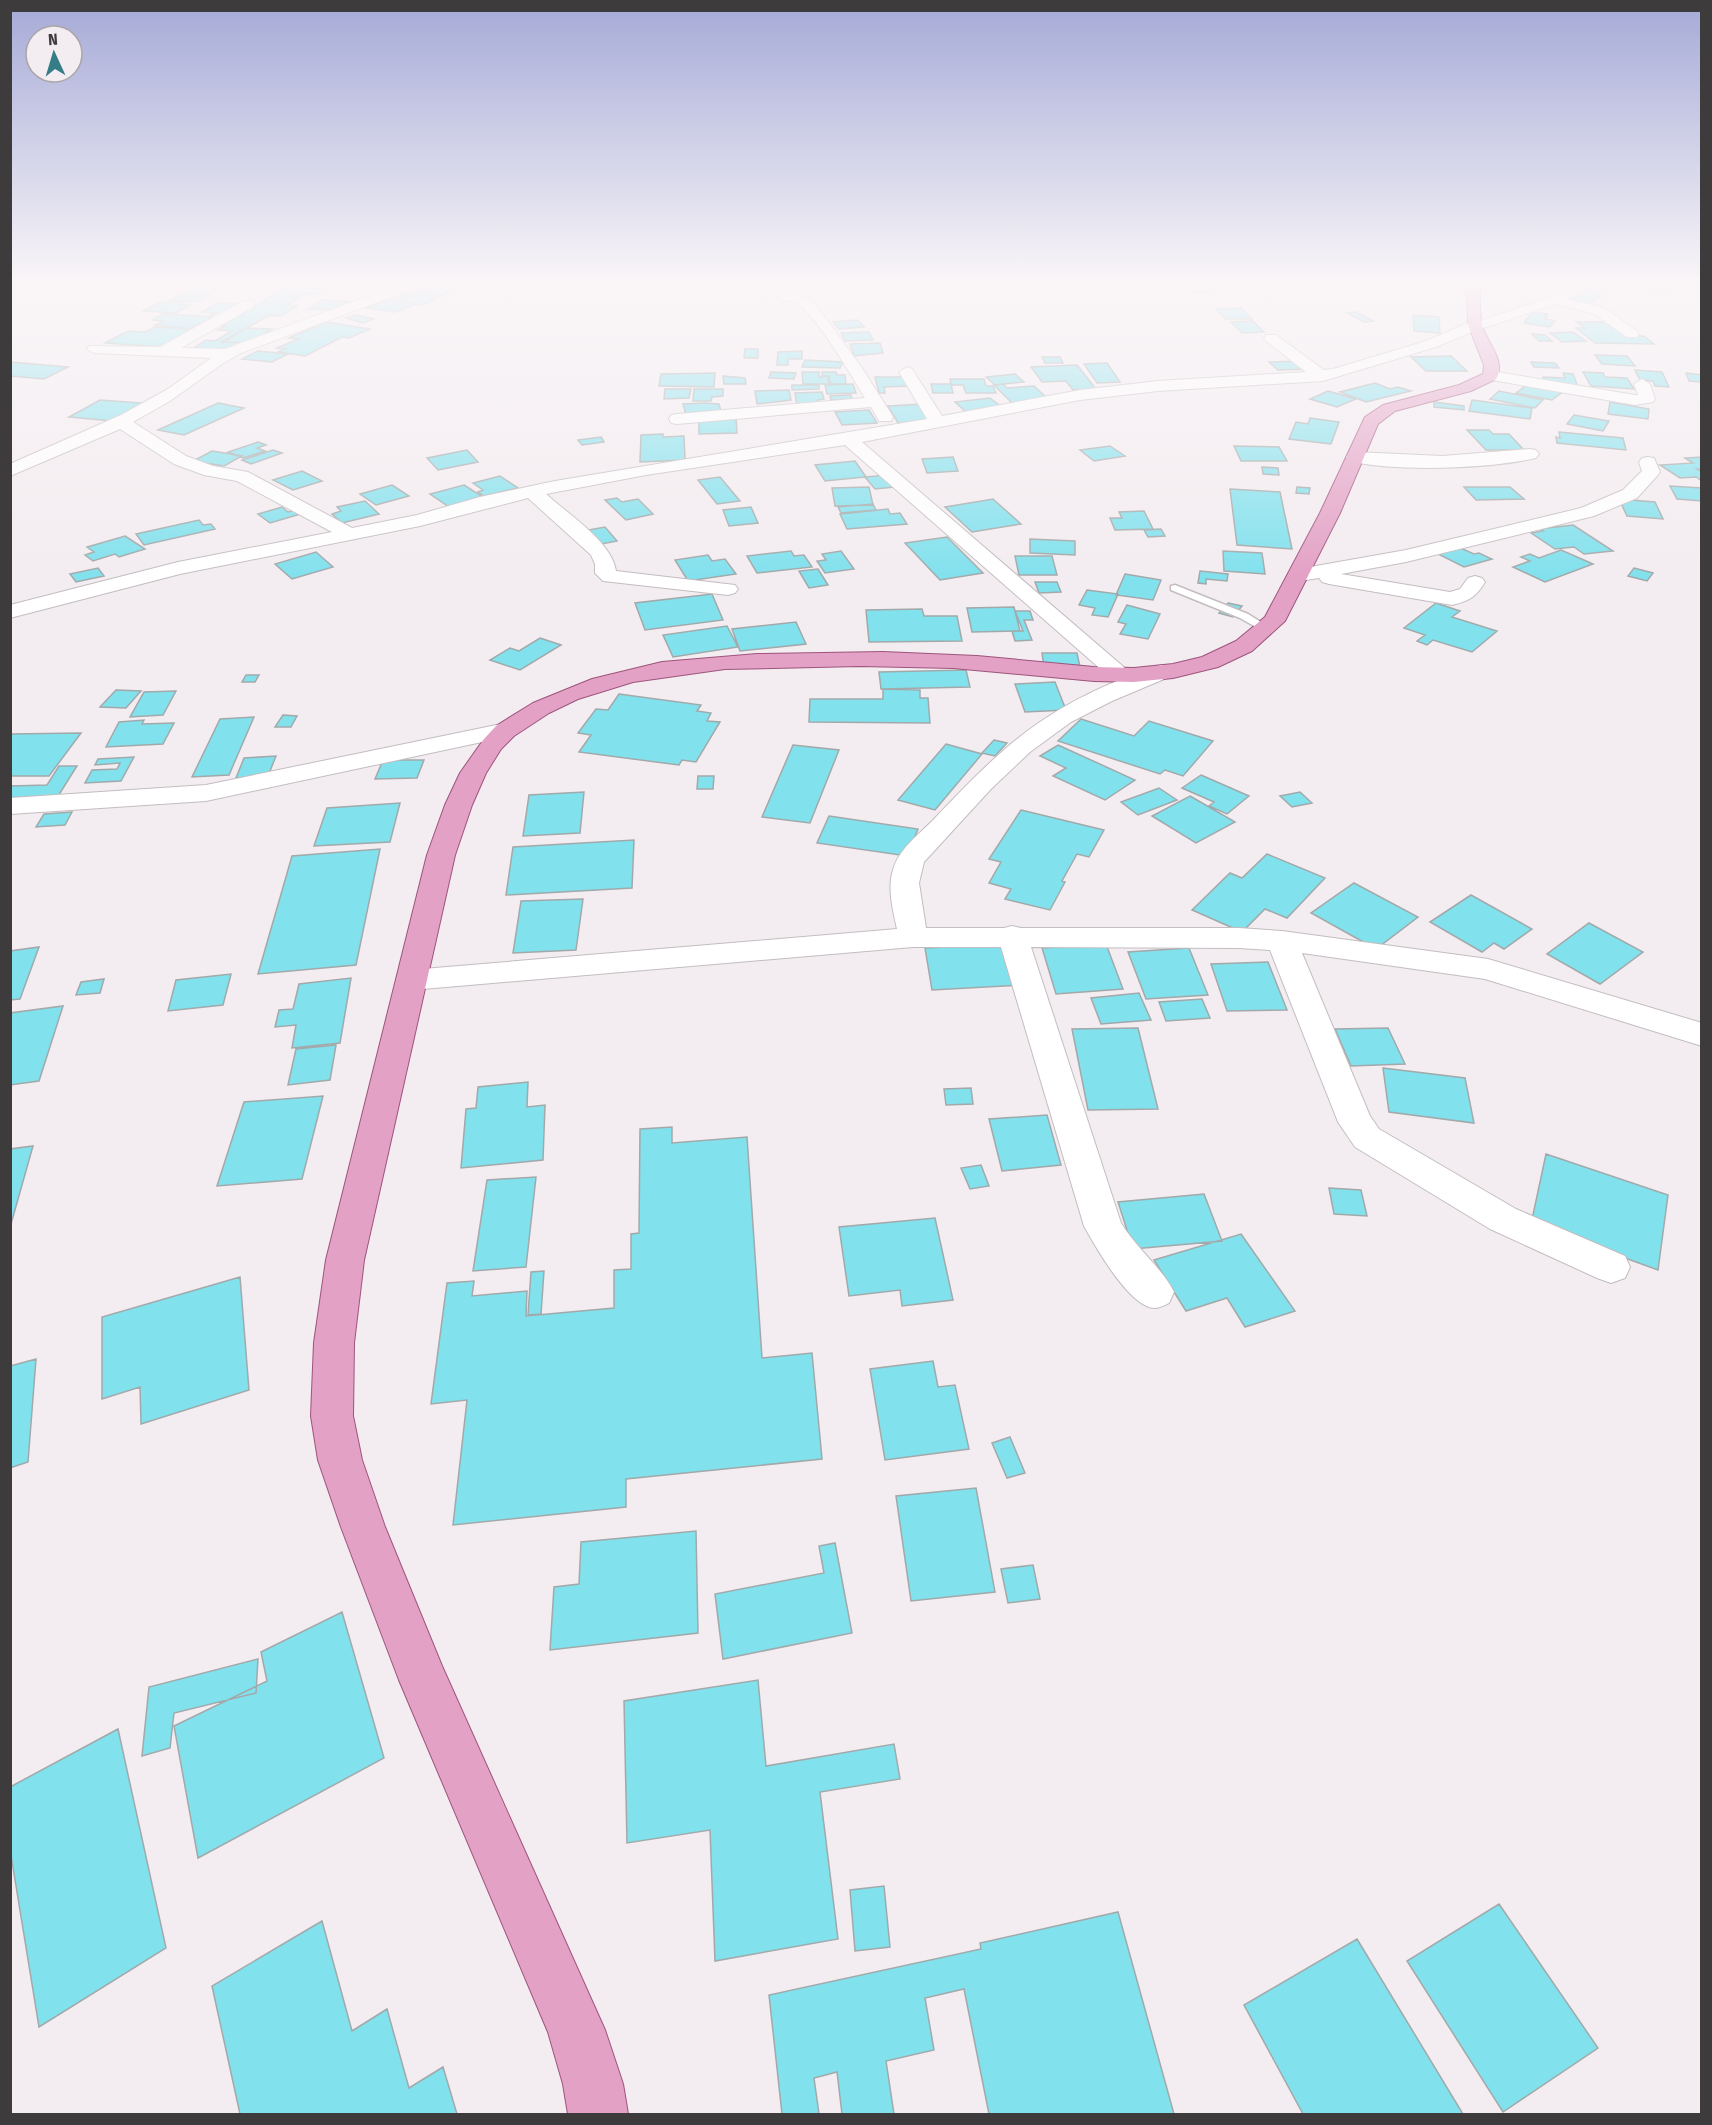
<svg xmlns="http://www.w3.org/2000/svg" width="1712" height="2125" font-family="'Fira Sans Condensed',sans-serif">
  <rect width="100%" height="100%" fill="#f3ecf0"/>
  <!-- building -->
  <path fill="#81e1ed" stroke="#a2a9aa" stroke-width="1.5" d="M1601,281H1628L1608,290L1588,286Z
    M1637,281H1659L1673,289H1650Z
    M440,282L463,285L442,295L418,291Z
    M1194,282H1206L1213,291L1195,293L1188,284H1196Z
    M196,286L222,287L198,301L170,300Z
    M295,286L328,287L317,294L307,293L287,305L297,306L281,316L270,315L221,342L241,343L227,352L191,350L206,340L215,341L232,331L218,330L225,326H221L281,291Z
    M1584,289L1606,293L1587,305L1565,301Z
    M412,291L443,295L423,305L400,301L406,299L397,298Z
    M389,299L416,304L395,312L367,308Z
    M322,300L351,302L339,310L309,309Z
    M174,301L184,302L179,304L190,305L176,313L143,311L158,303Z
    M218,303L242,304L220,317H208L215,313L202,312Z
    M1241,308L1252,319H1226L1216,309Z
    M1356,312L1373,321L1364,322L1347,313Z
    M1532,312L1548,314L1545,319L1555,321L1550,327L1524,323Z
    M163,314L215,317L189,329L155,325L164,321L152,320Z
    M355,315L374,319L363,323L346,318Z
    M1413,315L1439,317L1440,333L1414,331Z
    M858,320L864,327L839,329L833,322Z
    M1253,321L1264,332L1242,333L1231,322Z
    M326,322L370,329L349,338L342,337L305,356L278,352L285,349L277,348L298,339L289,338Z
    M1577,322H1605L1614,329H1622L1631,336H1644L1654,344L1595,343L1576,328H1585Z
    M155,327L193,329L161,347L105,343L128,331L145,332Z
    M246,328L272,329L250,343L224,342Z
    M869,332L873,340L845,341L841,333Z
    M1573,332L1586,341L1562,342L1550,333Z
    M1532,334L1545,335L1552,341H1539Z
    M880,343L883,353L854,356L850,344Z
    M745,349H758V358H744Z
    M258,351L288,354L272,362L242,359Z
    M802,351V359H788V365H777L778,352Z
    M1595,355L1627,356L1635,366L1602,364Z
    M1451,356L1467,371H1426L1411,357Z
    M1042,357H1060L1063,363H1045Z
    M805,360L843,362L840,368L802,367Z
    M1301,361L1310,369L1278,370L1269,362Z
    M10,362L68,367L44,379L10,376Z
    M1531,362L1555,363L1559,368L1534,367Z
    M1107,363L1120,382L1097,383L1084,364Z
    M1077,365L1096,389L1073,390L1066,381L1042,382L1031,367Z
    M1635,370L1662,372L1669,387L1655,386L1653,381L1640,380Z
    M771,372L796,373L794,379L769,378Z
    M802,372H819V377L828,376L829,384H803Z
    M822,372H836L837,375H845L846,384H830L829,376H822Z
    M1583,372L1603,373L1605,377L1627,378L1634,389L1591,386Z
    M715,373L714,387L659,386L661,374Z
    M1563,373L1573,374L1578,387L1546,384L1543,377L1565,378Z
    M1686,373L1702,375V382L1689,381Z
    M1015,374L1024,382L995,385L986,377Z
    M723,376L745,378L746,384H724Z
    M875,377H906L909,386L884,387L885,393H879Z
    M950,379H984L986,386H993L996,393H966L963,385H951Z
    M1375,383L1390,389L1398,387L1411,391L1366,402L1340,392Z
    M853,384L856,393L827,394L825,385Z
    M931,384H951L953,393H933Z
    M1003,384L1007,388L1034,386L1049,400L1012,403L994,385Z
    M1528,384L1564,391L1552,400L1516,393Z
    M792,385H819V389L792,390Z
    M665,389H691L689,398L664,399Z
    M694,389H723V396L712,397L711,401H693Z
    M789,390L791,400L757,404L755,391Z
    M1328,391L1356,399L1337,407L1310,399Z
    M1499,391L1543,400L1535,408L1490,399Z
    M822,392L824,399L818,400L819,404L797,405L795,393Z
    M851,395L852,399L831,400L830,396Z
    M990,398L1003,408L966,412L955,402Z
    M100,400L142,403L112,421L69,417Z
    M1472,400L1532,408L1530,419L1469,411Z
    M1434,402L1464,406V410L1434,407Z
    M1610,402L1649,409L1648,419L1608,414Z
    M218,403L244,408L184,435L158,430Z
    M705,403L719,404L721,412L686,415L683,404Z
    M924,404L936,420L898,423L888,406Z
    M869,410L877,423L842,425L835,412Z
    M1574,415L1609,421L1603,431L1567,424Z
    M736,418L737,433L699,434V419Z
    M1310,418L1339,422L1331,444L1289,439L1296,422L1308,424Z
    M1467,430H1489L1493,434H1509L1524,450H1486Z
    M1559,432L1623,438L1626,450L1557,443L1556,437L1560,438Z
    M663,434V437L684,436L685,460L640,462L641,435Z
    M601,437L604,442L582,445L578,440Z
    M258,442L266,445L257,448L265,451L243,458L228,452Z
    M1110,446L1125,456L1094,461L1080,450Z
    M1234,446L1279,447L1287,461H1241Z
    M273,450L282,453L251,464L242,460Z
    M467,450L478,462L438,470L427,458Z
    M212,451L242,456L224,466L193,461Z
    M953,457L958,471L927,473L922,459Z
    M1702,457V469H1697L1702,472V481L1696,477L1680,478L1660,465L1693,463L1685,458Z
    M855,461L866,477L825,481L815,465Z
    M1262,467L1278,468L1279,475L1263,474Z
    M302,471L322,481L293,490L273,480Z
    M886,475L896,487L875,489L865,477Z
    M500,476L518,488L484,496L478,492L483,490L473,483Z
    M720,477L740,501L717,504L698,480Z
    M392,485L409,496L376,505L360,494Z
    M464,485L483,497L449,507L430,494Z
    M1670,486L1702,488V501L1677,499Z
    M869,487L873,505L835,506L832,488Z
    M1297,487L1310,488L1309,494L1296,493Z
    M1464,487H1510L1524,499L1476,500Z
    M1230,489L1280,492L1292,549L1237,545Z
    M617,498L622,502L638,499L653,514L626,520L605,500Z
    M993,499L1021,524L972,532L945,507Z
    M1619,499L1655,502L1663,519L1627,516Z
    M365,501L379,514L342,523L332,514L341,511L337,507Z
    M873,504L876,510L841,513L838,507Z
    M282,507L288,512L298,509L304,513L270,523L258,514Z
    M751,507L758,523L729,526L723,510Z
    M888,509L890,514L900,513L907,524L847,529L840,514Z
    M1144,511L1153,529L1115,530L1110,518H1122L1119,512Z
    M199,520L203,525L211,524L215,529L144,545L136,534Z
    M1573,525L1613,551L1584,554L1574,547L1555,549L1531,533L1543,531L1539,529Z
    M605,527L617,541L596,545L583,531Z
    M1161,529L1165,536L1148,537L1144,530Z
    M125,536L145,549L119,557L115,554L93,561L85,555L94,552L87,547Z
    M947,537L983,573L940,580L905,543Z
    M1030,539L1075,541V555L1030,553Z
    M1458,547L1474,554L1479,553L1492,559L1464,567L1436,553Z
    M1561,550L1593,564L1545,582L1513,567L1530,561L1521,557L1530,554L1539,558Z
    M791,551L794,556L804,555L812,567L757,573L747,556Z
    M841,551L854,569L825,573L817,561L826,560L822,554Z
    M1223,551L1262,553L1265,574L1224,571Z
    M316,552L333,567L292,579L275,564Z
    M708,555L712,561L725,559L736,574L688,581L675,560Z
    M1015,556H1052L1057,575H1019Z
    M98,568L104,576L76,582L70,574Z
    M1634,568L1653,573L1647,581L1628,576Z
    M818,569L828,585L809,588L799,571Z
    M1200,571L1228,574L1227,581L1206,579V584L1198,583Z
    M1125,574L1161,580L1153,600L1116,595Z
    M1035,582H1057L1061,592L1039,593Z
    M1087,590L1118,594L1108,617L1092,615L1095,608L1079,605Z
    M712,594L723,620L645,630L635,603Z
    M1228,603L1242,606L1233,617L1219,613Z
    M1436,603L1460,611L1452,617L1497,631L1472,652L1433,640L1427,645L1417,641L1425,635L1404,628Z
    M1127,605L1160,614L1148,639L1120,634L1126,624L1118,622Z
    M1014,607L1020,631L972,632L967,608Z
    M922,609L924,616H957L962,641L869,642L866,610Z
    M1015,611H1030L1033,620H1024L1032,640L1015,641L1012,631H1023Z
    M796,622L806,644L740,651L732,629Z
    M727,626L738,647L673,657L663,635Z
    M540,638L561,645L520,670L490,660L510,648L519,651Z
    M1042,653H1077L1080,667H1044Z
    M966,670L970,687L881,689L879,672Z
    M246,675H259L255,682H242Z
    M1055,682L1066,710L1025,712L1015,684Z
    M883,689L920,690V698H928L930,723L809,722L810,699H883Z
    M116,690L141,691L126,708L100,707Z
    M176,691L163,715L130,717L144,692Z
    M619,694L701,705L697,711L711,713L707,721L720,722L696,762L682,760L679,765L579,752L591,735L578,733L596,709L608,710Z
    M283,715L297,716L291,727H275Z
    M254,717L229,775L192,777L220,719Z
    M1081,719L1134,736L1149,721L1213,741L1183,776L1165,770L1160,774L1058,741Z
    M144,720L142,724L174,723L163,744L106,747L119,722Z
    M81,733L49,776H10V734Z
    M994,740L1007,743L995,756L982,753Z
    M946,744L982,754L935,810L898,800Z
    M793,745L839,750L810,823L762,817Z
    M1058,745L1135,780L1105,800L1053,776L1066,768L1040,756Z
    M276,756L268,776L236,778L244,758Z
    M134,757L121,781L85,783L92,770L117,769L120,763L95,765L98,759Z
    M383,760H424L417,778L375,779Z
    M59,766H77L55,801L10,804V786L47,785Z
    M1201,775L1249,796L1227,814L1209,806L1214,802L1182,788Z
    M698,776H714L713,789H697Z
    M1159,788L1177,800L1138,815L1121,802Z
    M584,792L580,833L523,836L529,795Z
    M1300,792L1312,803L1292,807L1280,796Z
    M1190,796L1235,822L1196,843L1152,816Z
    M400,803L390,842L314,846L327,808Z
    M1021,810L1104,830L1089,857L1077,854L1062,881L1065,882L1050,910L1005,899L1011,889L989,883L1001,862L989,859Z
    M72,812L65,825L36,827L44,814Z
    M829,816L918,829L907,856L817,843Z
    M634,840L632,888L506,895L513,847Z
    M380,849L356,965L258,974L292,856Z
    M1267,854L1325,878L1287,918L1265,909L1242,932L1192,910L1230,873L1242,878Z
    M1354,883L1418,917L1376,949L1311,913Z
    M1471,895L1532,929L1504,949L1494,943L1482,952L1430,922Z
    M583,899L576,950L513,953L521,901Z
    M1589,923L1643,952L1600,984L1547,954Z
    M1012,944L1023,985L932,990L925,948Z
    M1106,944L1123,989L1056,994L1042,948Z
    M39,947L20,999L10,1000V951Z
    M1189,948L1208,995L1146,999L1128,952Z
    M1268,962L1287,1010L1227,1011L1211,964Z
    M231,974L223,1005L168,1011L176,980Z
    M351,978L340,1043L292,1048L296,1025L275,1027L279,1010L293,1009L299,984Z
    M104,979L100,993L76,995L81,982Z
    M1139,993L1151,1020L1101,1024L1091,998Z
    M1202,999L1210,1018L1166,1021L1159,1002Z
    M63,1006L39,1081L10,1085V1013Z
    M1138,1028L1158,1109L1088,1110L1072,1029Z
    M1388,1028L1405,1064L1351,1066L1335,1029Z
    M336,1045L330,1080L288,1085L296,1049Z
    M1383,1068L1465,1078L1474,1123L1389,1112Z
    M528,1082L527,1107L545,1105L543,1160L461,1168L466,1109L476,1108L478,1087Z
    M971,1088L973,1104L946,1105L944,1089Z
    M323,1096L302,1179L217,1186L244,1102Z
    M1047,1115L1061,1165L1002,1171L989,1119Z
    M672,1127V1143L747,1137L762,1358L812,1353L822,1459L626,1479V1507L453,1525L467,1400L431,1404L447,1283L474,1281L472,1296L527,1291L526,1316L614,1308V1270L631,1269V1234L639,1233L640,1129Z
    M33,1146L11,1224H10V1149Z
    M1546,1154L1668,1195L1658,1270L1531,1224Z
    M981,1165L989,1186L970,1189L961,1168Z
    M536,1177L526,1267L473,1271L487,1180Z
    M1329,1188L1361,1190L1367,1216L1334,1214Z
    M1204,1194L1222,1241L1133,1249L1118,1202Z
    M935,1218L953,1300L902,1306L900,1290L849,1296L839,1227Z
    M1241,1234L1295,1311L1245,1327L1227,1298L1186,1311L1154,1260Z
    M544,1271L541,1314L528,1315L531,1272Z
    M240,1277L249,1390L141,1424L140,1387L102,1399V1317Z
    M36,1359L28,1462L10,1468V1366Z
    M933,1361L938,1387L955,1385L969,1449L885,1460L870,1369Z
    M1010,1437L1025,1473L1007,1478L992,1443Z
    M976,1488L995,1592L911,1601L896,1496Z
    M696,1531L698,1633L550,1650L554,1587L579,1584L581,1542Z
    M835,1543L852,1633L723,1659L715,1594L824,1573L819,1546Z
    M1033,1565L1040,1599L1008,1603L1001,1569Z
    M342,1612L384,1758L198,1858L174,1726L267,1681L261,1652Z
    M258,1659L256,1693L174,1713L170,1748L142,1756L149,1687Z
    M758,1680L766,1766L894,1744L900,1779L820,1792L838,1939L715,1961L710,1830L627,1843L624,1701Z
    M118,1729L166,1948L39,2027L10,1849V1787Z
    M884,1886L890,1947L855,1951L850,1890Z
    M1499,1904L1598,2048L1503,2112L1407,1961Z
    M1118,1912L1174,2114H989L964,1989L925,1998L934,2050L886,2061L894,2114H842L837,2072L814,2078L819,2114H782L769,1995L981,1949L980,1943Z
    M322,1921L352,2031L387,2009L409,2088L443,2067L457,2114H240L212,1986Z
    M1357,1939L1463,2114H1303L1244,2005Z"/>
  <g fill="none" stroke-linecap="round" stroke-linejoin="round">
    <!-- service casing -->
    <g stroke="#c3bdc0" stroke-width="3">
      <path id="service" d="M1175,585L1248,614L1272,629L1271,631H1263L1240,618L1171,590V586Z"/>
    </g>
    <!-- minor casing -->
    <g stroke="#c3bdc0" stroke-width="2">
      <path id="minor" d="M410,281H428L426,284L241,353L222,364L170,401L133,422L186,456L213,466L248,472L352,528L417,515L480,497L555,481L927,419L899,372L907,367L912,369L942,416L1080,390L1158,381L1306,372L1266,341L1264,338L1266,335H1276L1324,370L1333,369L1426,341L1470,322H1478L1550,297L1581,281H1596L1595,284L1567,299L1604,308L1637,331L1639,334L1637,337H1627L1594,314L1556,304L1474,331L1436,347L1323,381L1158,391L1080,400L862,442L1133,675L1161,665L1169,667L1173,672L1169,677L1112,701L1071,722L1030,752L991,789L924,862L919,883L926,928H1004L1012,926L1021,928H1239L1282,931L1488,959L1702,1023V1046L1485,979L1302,953L1370,1116L1379,1129L1516,1209L1625,1256L1630,1267L1625,1278L1611,1283L1597,1278L1490,1229L1355,1147L1338,1122L1270,950L1239,948L1031,947L1121,1223C1136,1248 1163,1269 1174,1292L1169,1303C1165,1305 1159,1308 1155,1308C1130,1308 1095,1246 1084,1226L1001,947H913L411,990L400,987L396,980L400,973L411,970L897,929C893,911 887,888 893,870C899,848 921,833 936,817C996,754 1035,715 1117,681L1113,680L845,445L646,475L546,494C568,514 612,542 616,571L735,585L738,589L735,593L728,595L603,581L595,573V564L591,555L528,498L420,526L180,574L10,618V605L178,562L332,532L237,481L204,475L174,464L120,429L10,476V464L121,415L168,389L211,358L94,353L87,349L89,346L160,347L243,301H253L255,304L253,307L181,348L225,349Z
        M786,293L803,295L816,305L862,368L893,417L891,421H879L871,407L677,424L671,423L669,419L671,415L677,414L865,398C853,378 814,311 795,302C791,301 785,301 781,300L779,297L781,294Z
        M1491,371L1635,395H1638L1634,384L1642,379L1650,384L1655,399L1653,402L1635,405L1486,379L1483,376Z
        M1530,449L1536,450L1539,454L1536,458C1490,469 1395,472 1349,461L1346,457L1349,453L1355,452L1443,456Z
        M1648,457L1654,458L1660,472L1657,476L1637,498L1594,516L1406,562L1341,574L1450,592L1460,589L1468,578L1475,576L1482,578L1485,582C1476,597 1469,601 1452,605L1329,584L1322,582L1319,578L1299,581L1292,579L1289,575L1292,571L1299,569L1406,550L1581,508L1623,490L1642,471L1639,462L1642,458Z
        M506,723L515,725L518,730L515,735L206,801L10,814V798L206,785Z"/>
    </g>
    <!-- primary casing -->
    <g stroke="#9e547c" stroke-width="2">
      <path id="primary" d="M1466,281H1480C1480,295 1479,311 1482,325C1486,342 1507,361 1496,379L1471,391L1395,411L1378,424L1340,513L1285,621L1252,651L1218,667L1173,678L1134,682L1094,681L953,668L860,666L725,669L633,682L578,699L549,713L514,736L501,749L486,773L472,805L455,855L364,1260L354,1343L353,1416L362,1460L385,1527L442,1666L605,2030L623,2084L628,2114H568L563,2084L548,2032L399,1680L341,1527L318,1460L311,1416L314,1343L326,1260L427,855L445,805L460,773L484,739L496,726L533,703L592,679L662,662L757,654L883,652L977,656L1094,667L1134,668L1173,664L1202,657L1236,641L1265,617L1320,513L1365,417L1383,405L1459,385L1483,374L1484,365L1468,325Z"/>
    </g>
    <!-- service -->
    <use href="#service" fill="#fff" fill-rule="evenodd"/>
    <!-- minor -->
    <use href="#minor" fill="#fff" fill-rule="evenodd"/>
    <!-- primary -->
    <use href="#primary" fill="#e3a1c5" fill-rule="evenodd"/>
  </g>
  <!-- sky -->
  <linearGradient id="sky" x2="0" y2="1"><stop stop-color="#a5aad7"/><stop offset="0.49" stop-color="#faf6f8"/><stop offset="1" stop-color="#faf6f8" stop-opacity="0"/></linearGradient>
  <rect width="1712" height="578" fill="url(#sky)"/>
  <!-- border -->
  <rect width="1712" height="2125" fill="none" stroke="#3e3b3c" stroke-width="24"/>
  <!-- north arrow -->
  <g transform="translate(54 54) rotate(356)"><circle r="28" fill="#f3ecf0" stroke="#aba5a8" stroke-width="1.5"/>
  <path d="M0-4.5L10 22L0 15L-10 22Z" fill="#357d86"/>
  <text y="-9" font-size="16" font-weight="bold" text-anchor="middle" fill="#3e3b3c">N</text>
  </g>
</svg>
